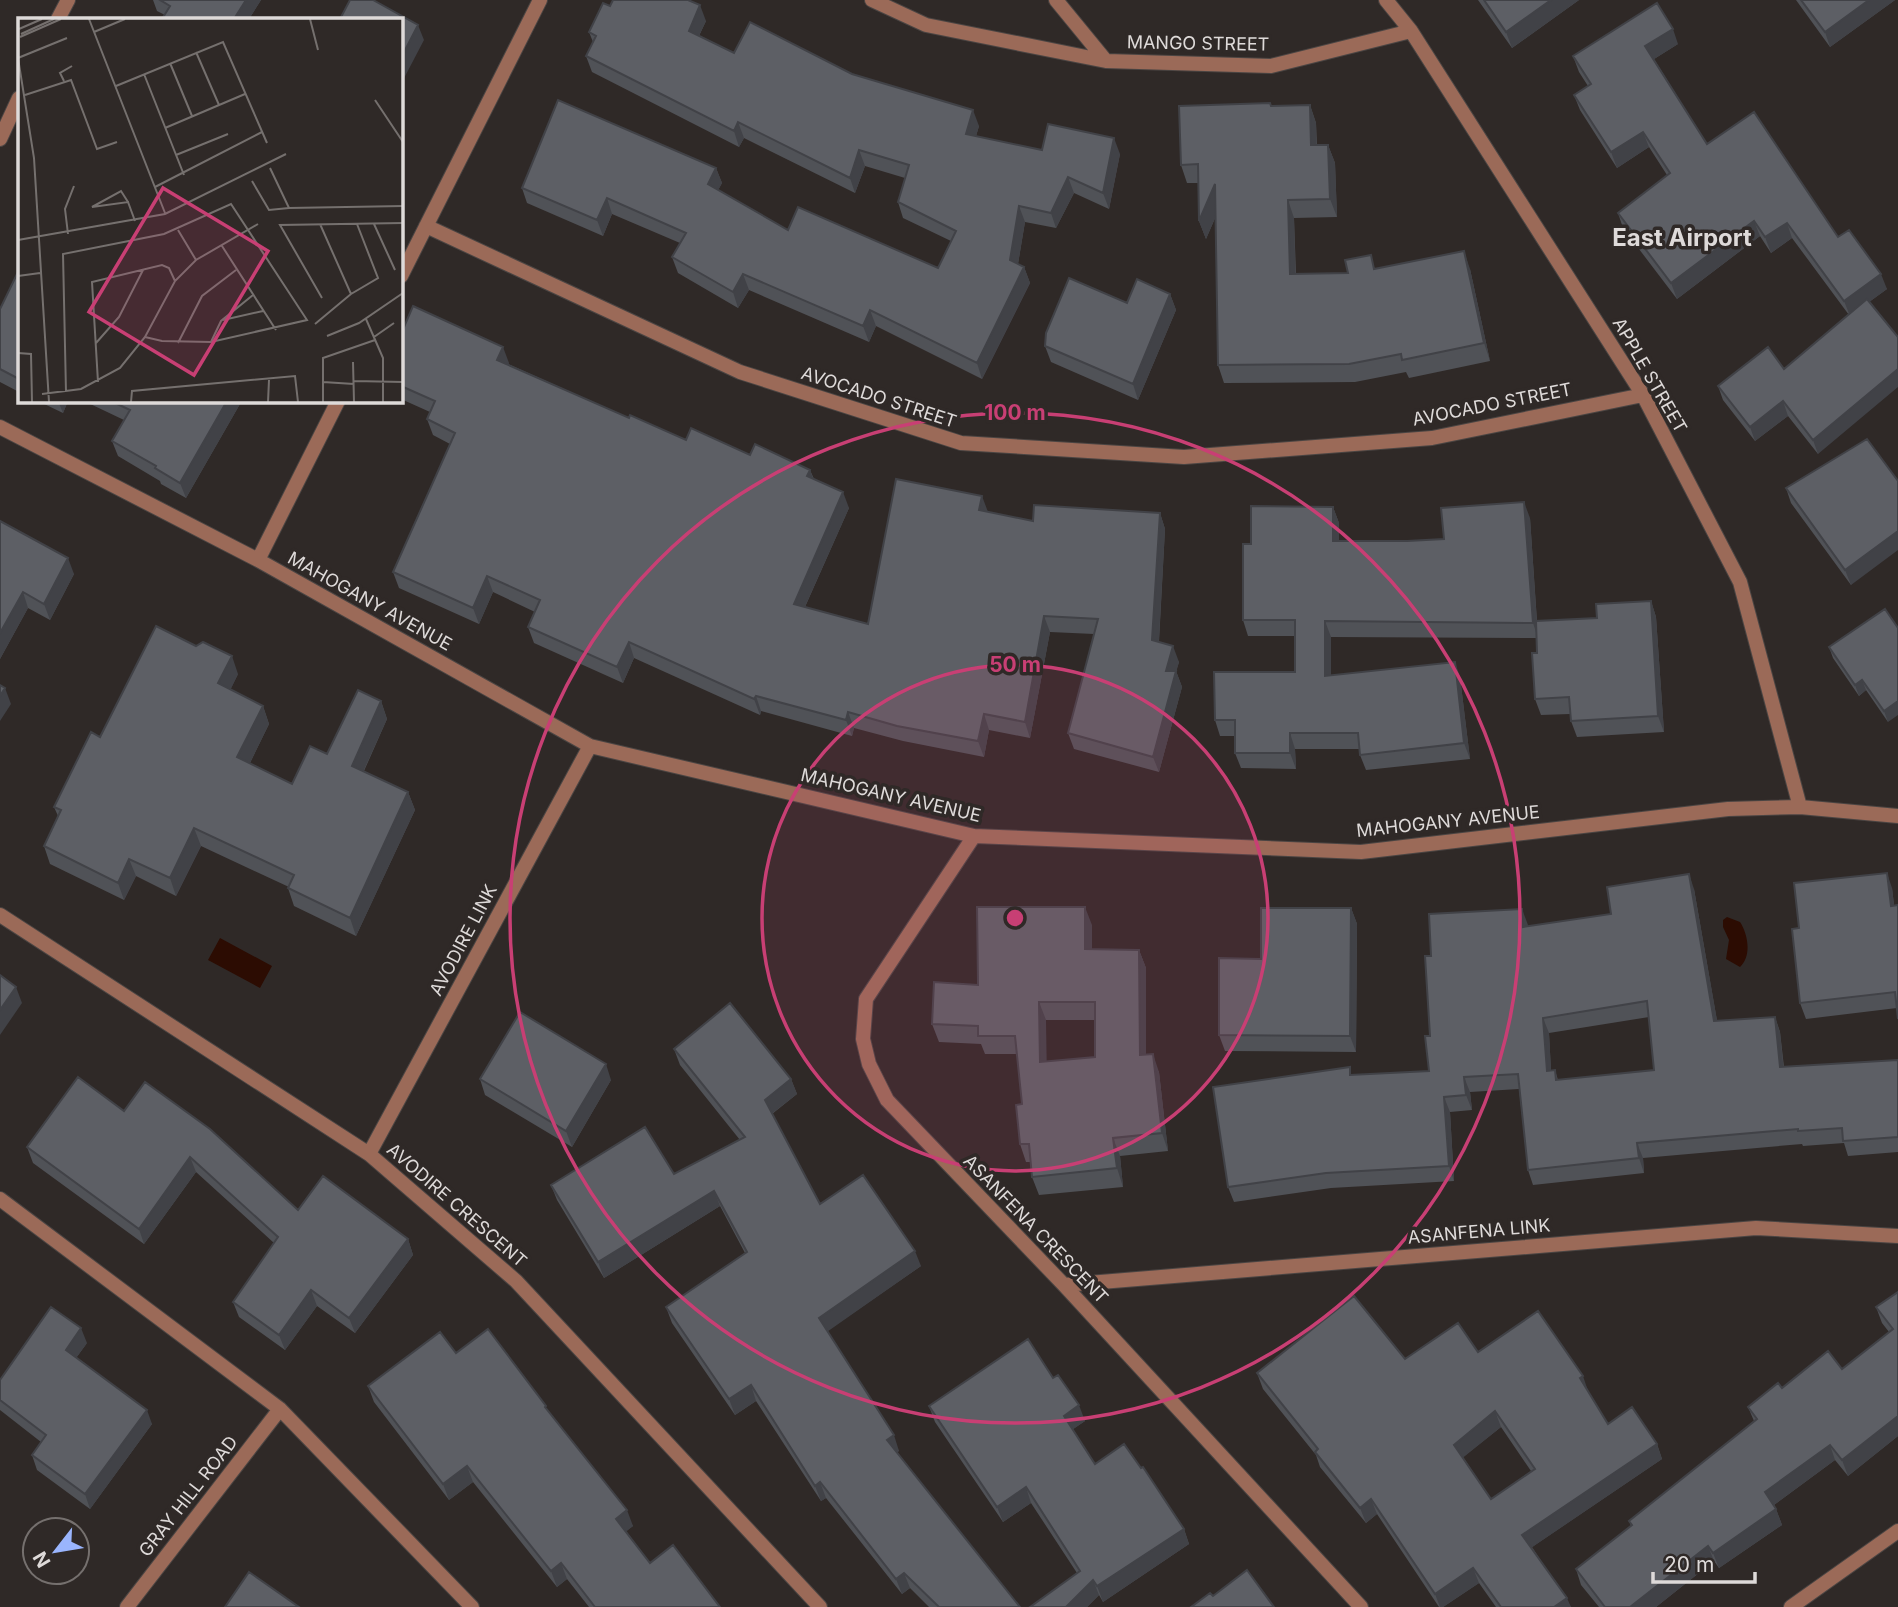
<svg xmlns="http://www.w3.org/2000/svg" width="1898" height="1607" font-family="Inter,sans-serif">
  <rect width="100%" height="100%" fill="#2f2927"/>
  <!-- water -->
  <path fill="#2c0c02" d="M1727,917L1740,922C1748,934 1752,956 1740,967L1726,959L1729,940L1723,927V920Z
    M220,938L272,966L260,988L208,960Z"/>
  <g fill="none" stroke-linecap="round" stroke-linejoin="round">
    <!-- minor casing -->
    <g stroke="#4b4543" stroke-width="16">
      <path id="minor" d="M872,0L926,25L1106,61L1271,66L1411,31
        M1056,0L1106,61
        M1386,0L1411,31L1643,395L1740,582L1800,807
        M58,19L68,0
        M0,139L19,98
        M426,226L740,372L961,443L1184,457L1432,438L1643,395
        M401,276L540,0
        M0,427L258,560L590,746L974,836L1361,852L1728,809L1800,807L1898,816
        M258,560L338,401
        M974,836L866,999L863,1039L869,1064L887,1100L1064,1285L1361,1607
        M0,915L369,1154L516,1281L820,1607
        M369,1154L590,746
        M0,1199L280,1409L472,1607
        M1064,1285L1756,1228L1898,1236
        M127,1607L280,1409
        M1791,1607L1898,1531"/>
    </g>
    <!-- minor -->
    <use href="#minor" stroke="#9b6a58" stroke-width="14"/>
  </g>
  <!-- wall -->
  <path fill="#505257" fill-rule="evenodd" d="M153,0H261L249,19H162L165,15L157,11Z
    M1478,0H1579L1512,48Z
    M1796,0H1895L1830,47Z
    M610,6L706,21L699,36L734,53L852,74L979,126L976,136L1042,150L1120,154L1109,209L1074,193L1056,228L1025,222L1018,264L1024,267L1030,283L982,379L876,326L869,342L749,290L738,308L678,273L672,257L680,243L612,214L603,236L527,203L522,188L716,168L722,183L718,190L788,230L938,268L951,241L903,218L898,202L905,178L865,166L855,193L744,138L739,147L592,72L586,56L593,42L589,32Z
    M1678,44L1654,59L1707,144L1838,237L1887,289L1869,302L1818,454L1788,416L1755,441L1723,400L1718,386L1784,369L1849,315L1792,238L1771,253L1760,236L1677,299L1623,228L1618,213L1667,175L1649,147L1617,168L1580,110L1574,95L1588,86L1579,72L1573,56Z
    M1310,105L1316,123L1317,145H1328L1335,163L1337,217L1294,218L1296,274L1348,273L1376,269H1470L1490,361L1409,378L1406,372L1355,382L1224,383L1218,365L1216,216L1206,239L1199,221L1198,183H1187L1181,165L1271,106Z
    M19,270V392L0,382V309Z
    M1170,294L1176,310L1138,400L1051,362L1045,346L1127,303Z
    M401,334L509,363L508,364L629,418L686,440L810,470L814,479L849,508L805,607L868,624L988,512L1033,521L1160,513L1165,529L1159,642L1179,662L1176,671L1182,687L1159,772L1074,749L1068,733L1094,634L1050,632L1030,738L989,730L984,757L903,741L854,728L852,736L761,711L760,715L634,658L623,683L534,643L528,627L535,612L493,592L479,624L399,588L393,572L450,444L433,435L427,419L430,412L401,399Z
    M38,401H68L63,413Z
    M84,401H239L240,404L186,498L161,484L160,481L118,456L112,441L124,420Z
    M1898,481L1851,585L1791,503L1786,488Z
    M1333,507L1339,523V541H1407L1444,539L1530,518L1537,621L1597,618L1651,601L1656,617L1664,732L1577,737L1571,721L1570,714L1541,715L1535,699L1537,653V638L1331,637V675L1460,677L1470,759L1366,770L1360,755L1359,749H1295L1296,769L1241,768L1235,753V736H1220L1215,720L1295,672V636H1248L1243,620L1251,544Z
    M0,521L74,574L50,620L28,608L0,659Z
    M1885,609L1888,722L1866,690L1859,696L1833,658L1829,647Z
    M238,674L230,690L263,706L269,724L250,763L292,784L327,754L381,701L387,719L364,771L408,792L415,810L356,936L294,906L288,888L289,887L201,846L176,896L136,876L124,900L50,864L44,846L58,816L54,807L100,737Z
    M1892,888L1894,905L1897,1008L1806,1019L1800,1003L1799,928Z
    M1694,889L1717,1021L1775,1017L1780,1032L1784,1067L1898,1060V1152L1848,1156L1844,1143L1803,1146L1802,1144L1643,1158L1644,1173L1533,1185L1528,1170L1519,1089L1470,1092L1472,1110L1450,1112L1454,1181L1331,1188L1234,1202L1228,1187L1353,1075L1429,1071L1431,956L1528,925V927L1611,914ZM1649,1017L1654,1070L1558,1080L1555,1070L1551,1071L1549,1033Z
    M1351,908L1357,924L1356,1052L1225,1051L1219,1035L1261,959Z
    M1092,925V949L1139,950L1146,968V1055L1159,1072L1168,1151L1120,1156L1123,1187L1039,1195L1032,1177L1031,1162H1026L1020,1144L1022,1104L1017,1054H985L981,1044L939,1042L932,1024L978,985ZM1046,1020H1095V1057L1046,1062Z
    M674,1049L791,1079L797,1094L772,1114L820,1204L921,1266L827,1331L899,1451L897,1452L1020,1607H929L910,1588L902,1594L826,1498L821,1501L756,1401L735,1415L672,1323L666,1307L745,1253L720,1206L604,1278L557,1200L551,1185L674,1174L740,1140L680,1065Z
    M480,1079L611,1080L572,1147L485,1095Z
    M124,1111L298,1210L408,1239L413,1255L355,1333L317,1306L285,1350L239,1317L233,1302L274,1243L196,1172L144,1244L33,1163L27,1147Z
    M1898,1292V1436L1848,1476L1835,1460L1774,1505L1776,1509L1782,1525L1719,1568L1714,1561L1656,1607H1599L1581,1585L1576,1569L1631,1526L1629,1521L1754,1421L1748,1407L1782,1388L1842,1369L1889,1332L1882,1323L1876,1307Z
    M87,1343L76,1358L152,1424L90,1509L37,1470L32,1455L41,1442L0,1410V1400Z
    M1478,1352L1588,1392L1608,1424L1657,1444L1662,1459L1532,1547L1571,1607H1496L1479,1583L1443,1607H1439L1377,1514L1366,1523L1320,1467L1316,1455L1263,1389L1257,1373ZM1501,1427L1531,1471L1491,1499L1463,1457Z
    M456,1353L548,1412L633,1526L626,1531L650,1563L720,1607H589L567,1579L557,1587L473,1482L449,1500L374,1402L368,1386Z
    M1053,1378L1085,1421L1073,1429L1095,1464L1184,1529L1189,1544L1103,1602L1099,1595L1087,1607H1030L1077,1573L1031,1503L1003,1522L935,1422L929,1406Z"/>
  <!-- shaded-wall -->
  <path fill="#414247" d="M246,0H261L249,19H234Z
    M1551,0H1579L1512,48L1506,32Z
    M1869,0H1895L1830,47L1825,32Z
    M700,5L706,21L694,46L689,31Z
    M418,25L424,40L401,84V58Z
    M1673,29L1678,44L1651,61L1645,46Z
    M1310,105L1316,123L1317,164L1311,145Z
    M973,110L979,126L972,150L966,134Z
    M738,122L744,138L739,147L734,131Z
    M1643,132L1649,147L1617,168L1611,152Z
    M1114,138L1120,154L1109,209L1103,193Z
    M1328,145L1335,163L1337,217L1330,199Z
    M859,150L865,166L855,193L850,178Z
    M716,168L722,183L713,200L708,184Z
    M1068,177L1074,193L1056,228L1051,213Z
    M1215,184L1222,202L1206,239L1199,221Z
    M607,198L612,214L603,236L597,220Z
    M1288,200L1294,218L1296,292L1290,274Z
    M1019,206L1025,222L1016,276L1010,260Z
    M1754,221L1760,236L1677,299L1671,283Z
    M1787,223L1792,238L1771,253L1765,237Z
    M1464,251L1470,269L1490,361L1484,343Z
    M1024,267L1030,283L982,379L977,363Z
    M743,274L749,290L738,308L733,292Z
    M1881,274L1887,289L1850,316L1844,301Z
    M1170,294L1176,310L1138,400L1133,384Z
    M870,310L876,326L869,342L863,326Z
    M503,347L509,363L503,376L497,360Z
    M1898,369V387L1818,454L1813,440Z
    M58,401H68L63,413Z
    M227,401H239L240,404L186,498L180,483Z
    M1783,401L1788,416L1755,441L1750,427Z
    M810,470L816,486L807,476Z
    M843,492L849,508L799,620L794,604Z
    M982,496L988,512L979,510Z
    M1524,502L1530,518L1538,638L1533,623Z
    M1333,507L1339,523V557L1333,541Z
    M1160,513L1165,529L1158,656L1152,640Z
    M1898,531V550L1851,585L1845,570Z
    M68,558L74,574L50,620L44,604Z
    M487,576L493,592L479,624L473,608Z
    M23,592L28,608L0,659V633Z
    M1651,601L1656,617L1664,732L1658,716Z
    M1044,616L1050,632L1030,738L1025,722Z
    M1325,621L1331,637V691L1325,676Z
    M629,642L634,658L623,683L617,667Z
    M1173,646L1179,662L1172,687L1166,671Z
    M232,656L238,674L225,701L218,683Z
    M1455,662L1460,677L1470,759L1464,743Z
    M1176,671L1182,687L1159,772L1153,757Z
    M1862,680L1866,690L1859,696L1855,685Z
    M5,688L11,704L0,721V696Z
    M756,696L761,711L760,715L754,699Z
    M381,701L387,719L358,783L352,766Z
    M1898,701V715L1888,722L1884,711Z
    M263,706L269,724L244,775L237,757Z
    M848,712L854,728L852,736L846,720Z
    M984,714L989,730L984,757L978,741Z
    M1290,733L1295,749L1296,769L1290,753Z
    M408,792L415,810L356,936L350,918Z
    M194,828L201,846L176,896L170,878Z
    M129,859L136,876L124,900L118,883Z
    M1887,873L1892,888L1896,921L1891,906Z
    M1689,874L1694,889L1720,1037L1714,1021Z
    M1085,907L1092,925V968L1085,949Z
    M1351,908L1357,924L1356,1052L1350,1036Z
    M1522,909L1528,925V943L1523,927Z
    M1139,950L1146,968V1073L1140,1055Z
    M16,987L22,1003L0,1035V1010Z
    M1039,1002L1046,1020L1047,1080L1040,1062Z
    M1775,1017L1780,1032L1785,1082L1780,1067Z
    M1543,1018L1549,1033L1552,1087L1547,1071Z
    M1153,1054L1159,1072L1168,1151L1162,1133Z
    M606,1064L611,1080L572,1147L566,1131Z
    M1464,1077L1470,1092L1472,1110L1466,1095Z
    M791,1079L797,1094L770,1115L765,1100Z
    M1444,1097L1450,1112L1454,1181L1449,1166Z
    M1113,1138L1120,1156L1123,1187L1117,1168Z
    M1637,1143L1643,1158L1644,1173L1639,1158Z
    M190,1157L196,1172L144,1244L139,1229Z
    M714,1191L720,1206L604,1278L598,1262Z
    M408,1239L413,1255L355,1333L349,1318Z
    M915,1251L921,1266L824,1334L819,1318Z
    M311,1290L317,1306L285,1350L279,1335Z
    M81,1328L87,1343L71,1365L66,1350Z
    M1583,1376L1588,1391L1580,1378Z
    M751,1385L756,1401L735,1415L729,1399Z
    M1079,1405L1085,1421L1069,1432L1064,1416Z
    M147,1410L152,1424L90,1509L85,1494Z
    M1495,1411L1501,1427L1460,1460L1454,1445Z
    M1898,1416V1436L1848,1476L1842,1460Z
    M894,1435L899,1451L893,1455L887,1440Z
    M1657,1444L1662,1459L1528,1550L1522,1535Z
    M1830,1445L1835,1460L1770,1508L1765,1492Z
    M467,1466L473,1482L449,1500L443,1484Z
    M820,1482L826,1498L821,1501L815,1486Z
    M1026,1487L1031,1503L1003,1522L997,1507Z
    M1371,1499L1377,1514L1366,1523L1360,1508Z
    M1776,1509L1782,1525L1719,1568L1713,1553Z
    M627,1510L633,1526L622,1535L616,1519Z
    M1184,1529L1189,1544L1103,1602L1097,1586Z
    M1708,1546L1714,1561L1656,1607H1630Z
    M561,1563L567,1579L557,1587L551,1571Z
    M1473,1568L1479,1583L1443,1607H1440L1435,1594Z
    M904,1573L910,1588L902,1594L896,1579Z
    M1093,1580L1099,1595L1087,1607H1066Z
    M1567,1598L1571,1607H1554Z"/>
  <!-- building -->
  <path fill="#5d5f65" stroke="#414247" stroke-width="2" fill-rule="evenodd" d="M160,0H246L234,19H162L170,6Z
    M350,0H373L418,25L401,58V19H340Z
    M613,0H688L700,5L689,31L734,53L750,22L852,74L973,110L966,134L1042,150L1048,124L1114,138L1103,193L1068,177L1051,213L1019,206L1010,260L1024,267L977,363L870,310L863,326L743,274L733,292L672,257L686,233L607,198L597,220L522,188L558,100L716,168L708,184L788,230L798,207L938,268L956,231L898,202L909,165L859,150L850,178L738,122L734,131L586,56L596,36L589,32L603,3L610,6Z
    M1484,0H1551L1506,32Z
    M1801,0H1869L1825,32Z
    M1657,3L1673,29L1645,46L1707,144L1754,112L1838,237L1849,230L1881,274L1844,301L1787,223L1765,237L1754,221L1671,283L1618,213L1670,173L1643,132L1611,152L1574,95L1591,84L1573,56Z
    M1270,103L1271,106L1310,105L1311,145H1328L1330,199L1288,200L1290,274L1348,273L1345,260L1371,255L1374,269L1464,251L1484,343L1402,360L1401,354L1349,364L1218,365L1215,184L1199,221L1198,164L1181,165L1179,106Z
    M19,270V379L0,369V309Z
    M1069,278L1127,303L1137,279L1170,294L1133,384L1045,346L1046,333Z
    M1867,299L1898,337V369L1813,440L1783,401L1750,427L1718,386L1768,347L1784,369Z
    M413,306L503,347L497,360L629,418L630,415L686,440L691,428L750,455L755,444L810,470L807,476L843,492L794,604L868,624L896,479L982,496L979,510L1033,521L1034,505L1160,513L1152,640L1173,646L1166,671H1176L1153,757L1068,733L1098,619L1044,616L1025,722L984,714L978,741L897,726L848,712L846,720L756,696L754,699L629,642L617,667L528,627L540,600L487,576L473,608L393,572L455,433L427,419L435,401L401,386V334Z
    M111,401H227L180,483L155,468L156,466L112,441L130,410Z
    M1867,439L1898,481V531L1845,570L1786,488Z
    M1524,502L1533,623L1325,621V676L1455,662L1464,743L1360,755L1358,733H1290V753H1235V720H1215L1214,672H1295V620H1243V544H1251V506L1333,507V541H1407L1444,539L1441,508Z
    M0,521L68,558L44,604L23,592L0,633Z
    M1651,601L1658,716L1571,721L1569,697L1535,699L1532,653H1537L1536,621L1597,618L1596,604Z
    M1885,609L1898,628V701L1884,711L1862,680L1855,685L1829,647Z
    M156,626L196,646L203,642L232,656L218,683L263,706L237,757L292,784L310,746L327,754L358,690L381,701L352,766L408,792L350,918L288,888L294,875L194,828L170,878L129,859L118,883L44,846L61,810L54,807L91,732L100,737Z
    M0,685L5,688L0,696Z
    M1887,873L1891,906L1898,905V1019L1895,992L1800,1003L1792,929L1799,928L1794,883Z
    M1689,874L1714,1021L1775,1017L1780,1067L1898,1060V1137L1843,1141L1842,1128L1798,1131V1129L1637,1143L1639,1158L1528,1170L1518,1074L1464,1077L1466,1095L1444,1097L1449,1166L1326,1173L1228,1187L1213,1087L1350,1067V1075L1429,1071L1425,1036H1430L1425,956H1431L1429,914L1522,909L1523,927L1611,914L1607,887ZM1647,1001L1654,1070L1556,1080L1555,1070L1547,1071L1543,1018Z
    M977,907H1085V949L1139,950L1140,1055L1153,1054L1162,1133L1113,1138L1117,1168L1032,1177L1029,1144H1020L1016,1105L1022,1104L1015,1036H978V1026L932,1024L934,982L978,985ZM1039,1002H1095V1057L1040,1062Z
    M1261,908H1351L1350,1036L1219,1035V958L1261,959Z
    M0,975L16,987L0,1010Z
    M730,1003L791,1079L765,1100L820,1204L863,1175L915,1251L819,1318L894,1435L887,1440L1020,1607H939L904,1573L896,1579L820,1482L815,1486L751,1385L729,1399L666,1307L747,1252L714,1191L598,1262L551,1185L645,1127L674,1174L745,1137L674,1049Z
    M520,1012L606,1064L566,1131L480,1079Z
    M78,1077L124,1111L145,1082L210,1129L298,1210L323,1176L408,1239L349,1318L311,1290L279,1335L233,1302L278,1237L190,1157L139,1229L27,1147Z
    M1898,1292V1416L1842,1460L1830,1445L1765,1492L1776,1509L1713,1553L1708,1546L1630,1607H1605L1576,1569L1632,1525L1629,1521L1757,1419L1748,1407L1778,1383L1782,1388L1828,1351L1842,1369L1893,1329L1876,1307Z
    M1354,1296L1405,1359L1458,1323L1478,1352L1538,1311L1583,1376L1580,1378L1608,1424L1632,1407L1657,1444L1522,1535L1567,1598L1554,1607H1501L1473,1568L1435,1594L1371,1499L1360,1508L1315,1452L1318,1449L1257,1373ZM1495,1411L1535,1469L1491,1499L1454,1445Z
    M51,1307L81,1328L66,1350L147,1410L85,1494L32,1455L46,1435L0,1400V1380Z
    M488,1329L546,1406L545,1407L627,1510L616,1519L650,1563L673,1545L720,1607H595L561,1563L551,1571L467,1466L443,1484L368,1386L440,1332L456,1353Z
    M1028,1339L1053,1378L1058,1375L1079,1405L1064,1416L1095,1464L1124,1444L1141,1468L1143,1467L1184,1529L1097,1586L1093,1580L1066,1607H1030L1080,1571L1026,1487L997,1507L929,1406Z
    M1247,1570L1274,1607H1191L1210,1593L1213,1596Z
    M249,1572L299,1607H225Z"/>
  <!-- distance rings -->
  <circle cx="1015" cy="918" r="253" fill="#c83f74" fill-opacity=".12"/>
  <g fill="none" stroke="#c83f74" stroke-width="3.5">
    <circle cx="1015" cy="918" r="253"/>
    <circle cx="1015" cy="918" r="505"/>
  </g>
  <g text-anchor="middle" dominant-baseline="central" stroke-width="7" stroke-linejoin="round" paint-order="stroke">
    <!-- street labels -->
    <g font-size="18" fill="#dedad9" stroke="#2f2927">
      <text transform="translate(1198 43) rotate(1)">MANGO STREET</text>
      <text transform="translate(1650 375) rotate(60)">APPLE STREET</text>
      <text transform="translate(879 397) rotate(18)">AVOCADO STREET</text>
      <text transform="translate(1492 404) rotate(-11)">AVOCADO STREET</text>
      <text transform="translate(370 601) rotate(29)">MAHOGANY AVENUE</text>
      <text transform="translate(891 795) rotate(13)">MAHOGANY AVENUE</text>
      <text transform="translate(1448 821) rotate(-6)">MAHOGANY AVENUE</text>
      <text transform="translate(463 940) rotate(-62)">AVODIRE LINK</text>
      <text transform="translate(457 1205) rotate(41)">AVODIRE CRESCENT</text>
      <text transform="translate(1036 1229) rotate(46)">ASANFENA CRESCENT</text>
      <text transform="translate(1479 1231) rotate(-5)">ASANFENA LINK</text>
      <text transform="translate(188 1496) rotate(-52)">GRAY HILL ROAD</text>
    </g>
    <!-- district labels -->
    <g font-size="24" font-weight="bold" fill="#dedad9" stroke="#2f2927">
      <text x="1682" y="237">East Airport</text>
    </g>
  </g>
  <!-- overview -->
  <g transform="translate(18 18)">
    <rect width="385" height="385" fill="#2f2927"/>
    <path fill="none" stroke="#75706e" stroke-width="2" d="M71,1L147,195M292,1L300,32M1,11L24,1M76,14L107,1M3,16L36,1M2,19L43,1M178,34L201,87M152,45L174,98M126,56L166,157M46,63L42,55L54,48M98,68L205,24L249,125M7,77L53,62L79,131L99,124M357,82L385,124M147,110L227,76M158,137L210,116M252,150L271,190L385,188M234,163L251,192L271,190M137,169L244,114M110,184L103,173L74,189L110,184L117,203M356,206L377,252M160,212L178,242M50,216L47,191L56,168M0,222L147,196L268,136M204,228L258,312M0,258L22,255M333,276L360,260L339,206M304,280L262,207L385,205M348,301L365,340V384M205,302L245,293M297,306L333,276L302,206M309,318L341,305L385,275M356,319L376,305M193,324L203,303L235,277M78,325L101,299L125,252M160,325L184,278L218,252M0,335L13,336L14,384M335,344L336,384M336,363L385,364M80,364L74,264L144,247L151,250L157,263M305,364L336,366M48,374L45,236L146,216L213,186L289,302L193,324L144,323L127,319M24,376L63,371L102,350L127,319L157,263L178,242L240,206M31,384L16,140L0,40L49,20M113,384L114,373L277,358L280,384M250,384L251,362M305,384V340L357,322"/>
    <path fill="#c83f74" fill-opacity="0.15" stroke="#c83f74" stroke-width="3.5" d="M145,170L250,233L176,357L71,294Z"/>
    <rect width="385" height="385" fill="none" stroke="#dedad9" stroke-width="3.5"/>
  </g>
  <circle cx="1015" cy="918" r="10" fill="#c83f74" stroke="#2f2927" stroke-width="3.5"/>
  <g font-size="21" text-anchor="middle" font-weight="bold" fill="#c83f74" stroke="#2f2927" stroke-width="7" stroke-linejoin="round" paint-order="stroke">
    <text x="1015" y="420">100 m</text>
    <text x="1015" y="672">50 m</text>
  </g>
  <!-- north arrow -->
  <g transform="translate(56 1551) rotate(239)"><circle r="33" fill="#2f2927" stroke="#75706e" stroke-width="2"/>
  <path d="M0-5L12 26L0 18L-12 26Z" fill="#9ab5fd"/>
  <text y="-10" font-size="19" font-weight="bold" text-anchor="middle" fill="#dedad9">N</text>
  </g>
  <!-- scale -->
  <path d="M1653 1572v10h102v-10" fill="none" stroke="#dedad9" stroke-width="3.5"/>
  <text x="1664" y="1572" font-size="21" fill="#dedad9" stroke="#2f2927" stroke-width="5" paint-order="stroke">20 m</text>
</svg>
